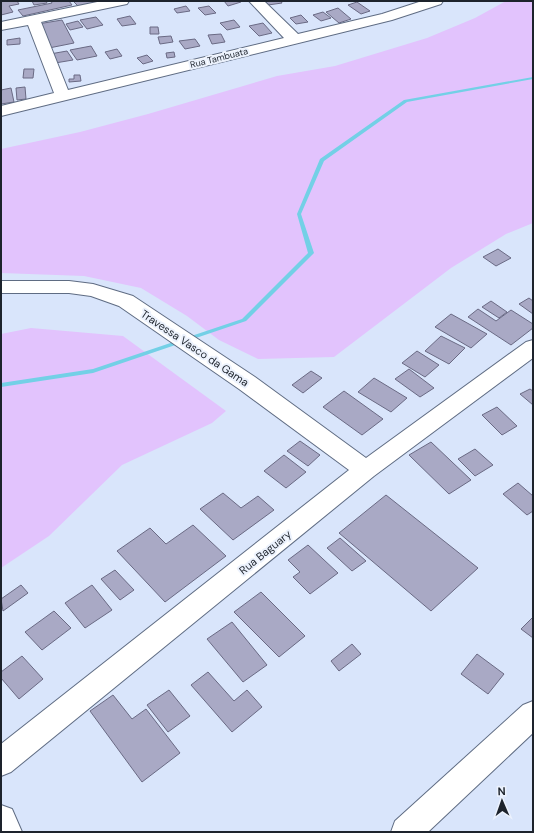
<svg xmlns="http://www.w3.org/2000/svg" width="534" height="833" font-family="'DM Sans',sans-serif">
  <rect width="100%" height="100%" fill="#d9e5fb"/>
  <!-- green -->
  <path fill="#e2c3fd" d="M506,1H533V223L506,234L451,268L334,357L258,359L219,340L187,316L141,288L84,276L1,273V149L80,132L148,114L277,76L335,66L427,38L475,18Z
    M31,328L123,336L226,411L212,423L122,465L49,536L1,568V334Z"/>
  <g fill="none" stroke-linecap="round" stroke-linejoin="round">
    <!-- stream -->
    <path fill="#73d0e6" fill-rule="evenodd" d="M533,77V79L407,102L324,161L301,214L314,253L246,321L93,373L1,387V383L93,369L242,319L308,253L297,214L320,159L404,100Z"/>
  </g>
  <!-- building -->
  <path fill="#a9a9c5" stroke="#6a6a84" d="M1,1H17L19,4L9,6L13,12L1,15Z
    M32,1H46L47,3L34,5Z
    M51,1H69L72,5L23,16L18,10L52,3Z
    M73,1H93L94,3L78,6Z
    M224,1H240L241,2L228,6Z
    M265,1H281L282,3L268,5Z
    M357,2L370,11L361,14L348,5Z
    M186,6L190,11L177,13L174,9Z
    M209,6L216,13L205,15L198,8Z
    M338,8L351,19L339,23L326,12Z
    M323,12L331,18L321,21L313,15Z
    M301,15L308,22L296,24L290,18Z
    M130,16L136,24L122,26L117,19Z
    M96,17L103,25L87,29L80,20Z
    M62,20L74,43L49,48L38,24Z
    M234,20L240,27L227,30L220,23Z
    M78,21L83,27L70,30L66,24Z
    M263,23L272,33L259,36L249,26Z
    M150,27H158L159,34H150Z
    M221,34L225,42L212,44L208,35Z
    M171,36L173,42L160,44L158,37Z
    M20,38V44L7,45V40Z
    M195,39L200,46L185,49L179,41Z
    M91,46L97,56L77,60L70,50Z
    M117,49L122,56L110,59L105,52Z
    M67,51L73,60L55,63L50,54Z
    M174,52L175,57L167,58L166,53Z
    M147,55L153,61L143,64L137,58Z
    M24,69H34L33,78H23Z
    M74,75H80L81,81L69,82V79H74Z
    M25,87L26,99L17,100L16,88Z
    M11,88L14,102L1,104V90Z
    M498,249L511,258L496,266L483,257Z
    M529,298L533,301V314L519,304Z
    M491,301L507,312L499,318L482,307Z
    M478,309L496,321L511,310L533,324V328L511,345L468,317Z
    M451,314L487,334L471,348L435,327Z
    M441,336L465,348L449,364L425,351Z
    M417,351L439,365L425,377L402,363Z
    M409,369L434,388L420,397L395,379Z
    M311,371L322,378L303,393L292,385Z
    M374,378L407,398L391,412L358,392Z
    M530,389L533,391V405L520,394Z
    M344,391L383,419L362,435L323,407Z
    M497,407L517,426L502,435L482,415Z
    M300,441L320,455L308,466L287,451Z
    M431,442L471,480L449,494L409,455Z
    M475,449L493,465L475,476L458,459Z
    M284,455L306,472L286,488L264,471Z
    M518,483L533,496V511L527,515L503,494Z
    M223,493L241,508L258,496L274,510L233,540L200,509Z
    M386,495L478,568L431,611L339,533Z
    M193,525L226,556L165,602L117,551L150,528L166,544Z
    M340,538L366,561L352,571L327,548Z
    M308,545L338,573L310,594L293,577L300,572L288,560Z
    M115,570L134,590L120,600L101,579Z
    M21,585L28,593L3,611L1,599Z
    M92,585L112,610L85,628L65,603Z
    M261,592L305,636L279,657L234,612Z
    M54,611L71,628L42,650L25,632Z
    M533,617V638L521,629Z
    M232,622L267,665L243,682L207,639Z
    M352,644L361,654L339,671L331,661Z
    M477,654L504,674L488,694L461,674Z
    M22,656L43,679L19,699L1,678V672Z
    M208,672L234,701L247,690L262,707L232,732L191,685Z
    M169,690L190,716L168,732L147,705Z
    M113,695L132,719L146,709L180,753L142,782L90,711Z"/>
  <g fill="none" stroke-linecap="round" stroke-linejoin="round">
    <!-- minor casing -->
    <g stroke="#5f6c83" stroke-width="2">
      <path id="minor" d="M102,1H129L127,4L122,5L41,22L68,90L284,38L249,1H264L298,34L382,14L422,1H443L441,4L392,20L1,116V106L54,93L28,25L1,30V22Z
        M1,281H69L93,284L133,296L255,377L366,458L526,342L533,340V358L374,476L11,772L1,776V744L349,470L239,389L119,306L91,296L69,293H1Z
        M533,701V733L428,832H391L395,821L523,705Z
        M1,805L12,809L22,832H1Z"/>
    </g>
    <!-- minor -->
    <use href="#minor" fill="#fff" fill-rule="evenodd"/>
  </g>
  <g text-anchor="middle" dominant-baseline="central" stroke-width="4" stroke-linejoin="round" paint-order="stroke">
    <!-- far-street labels -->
    <g font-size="9" fill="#1d232c" stroke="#ecf2fd">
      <text transform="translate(219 58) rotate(-14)">Rua Tambuata</text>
    </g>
    <!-- street labels -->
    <g font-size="11" fill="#1d232c" stroke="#ecf2fd">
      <text transform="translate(195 348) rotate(34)">Travessa Vasco da Gama</text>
      <text transform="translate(265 552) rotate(-39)">Rua Baguary</text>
    </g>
  </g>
  <!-- border -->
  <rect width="534" height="833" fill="none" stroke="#1d232c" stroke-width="4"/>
  <!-- north arrow -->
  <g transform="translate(502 801) rotate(358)" stroke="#ecf2fd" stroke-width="3" paint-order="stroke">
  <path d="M0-3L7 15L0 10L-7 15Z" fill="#1d232c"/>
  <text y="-6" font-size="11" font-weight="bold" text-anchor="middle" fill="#1d232c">N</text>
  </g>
</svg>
